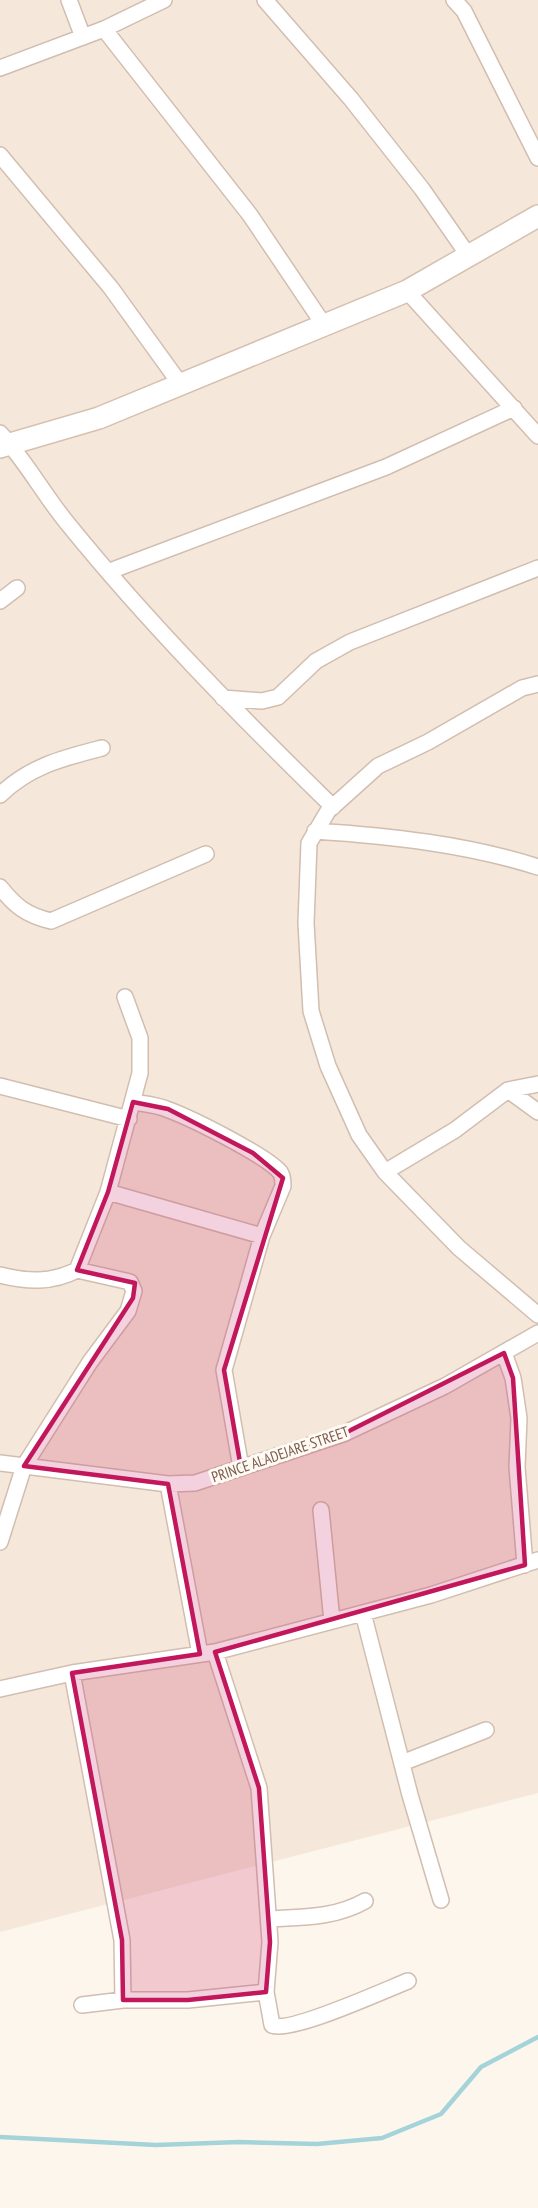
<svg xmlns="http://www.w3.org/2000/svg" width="538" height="2208" font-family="'PT Sans Narrow',sans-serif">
  <rect width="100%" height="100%" fill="#fdf6ec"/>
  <!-- residential -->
  <path fill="#f5e8da" d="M0,0H538V1793L0,1932Z"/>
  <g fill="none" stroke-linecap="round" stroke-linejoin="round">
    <!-- stream -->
    <path stroke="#a5d3da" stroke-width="4.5" d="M0,2137L156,2145L239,2142L317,2144L382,2138L441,2114L481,2067L538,2037"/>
    <!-- street casing -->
    <g stroke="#d1beb0" stroke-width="18">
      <path id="street" d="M69,0L83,37
        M265,0L351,99L422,189L468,255
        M454,0L464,11L538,158
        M104,29L250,215L324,325
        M0,68L104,29L164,0
        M0,155L111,288L181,385
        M407,291L538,436
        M0,433C26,461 44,495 68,524C149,624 241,717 333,807
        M110,571L386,467L514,408
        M0,601L17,588
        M538,684L522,688L428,742L378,766L328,811L309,843L306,923L311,1011L328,1066L359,1135L385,1172L459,1248L538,1315
        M223,698L262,701L278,697L316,661L350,642L538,568
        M0,795C30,766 63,758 102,748
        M315,831C390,836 466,844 538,867
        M0,887C15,906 26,915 51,921L206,854
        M0,1086L129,1119
        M508,1090L538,1112
        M133,1102C145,1104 158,1105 169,1110C193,1119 265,1155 280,1172C283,1176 283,1181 283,1186L262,1236L224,1370L241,1468
        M385,1172L455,1130L508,1090L538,1084
        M108,1192L262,1236
        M0,1275C27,1282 52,1283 77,1270L108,1192L140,1073V1038L125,997
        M504,1353L513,1378L519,1418L517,1467L525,1565
        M0,1463L168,1484L195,1483L343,1434L445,1386L538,1333
        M168,1484L200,1654
        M321,1510L332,1621
        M0,1542L24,1466L90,1362L128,1311L134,1291L130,1282L77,1270
        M363,1613L410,1795L441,1900
        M215,1652L259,1788L270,1942L266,1992L272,2025C289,2034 385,1990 408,1981
        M72,1673L122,1940L123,2000
        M0,1689L72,1673L215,1652L431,1595L538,1560
        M402,1763L486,1730
        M269,1919C303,1917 335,1918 365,1901
        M82,2005L123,2000H188L266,1992"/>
    </g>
    <!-- secondary casing -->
    <g stroke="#d6c0b0" stroke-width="24">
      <path id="secondary" d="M0,447L99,418L407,291L538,216"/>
    </g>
    <!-- street -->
    <use href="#street" stroke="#fff" stroke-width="15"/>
    <!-- secondary -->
    <use href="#secondary" stroke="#fff" stroke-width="21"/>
  </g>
  <!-- marked area -->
  <path fill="#c2185b" fill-opacity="0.2" stroke="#c2185b" stroke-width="4.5" stroke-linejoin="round" d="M133,1102L168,1109L253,1153L283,1178L224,1370L241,1468L343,1434L504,1353L513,1378L525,1565L215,1652L259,1788L270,1942L266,1992L188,2000H123L122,1940L72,1673L200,1654L168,1484L24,1466L133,1298L135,1283L77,1270L108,1192Z"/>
  <g text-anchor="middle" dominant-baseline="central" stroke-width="6" stroke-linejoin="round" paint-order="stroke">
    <!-- street labels -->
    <g font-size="15" fill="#7a5c4d" stroke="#fffaf3">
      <text transform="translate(280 1454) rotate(-19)">PRINCE ALADEJARE STREET</text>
    </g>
  </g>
</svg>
